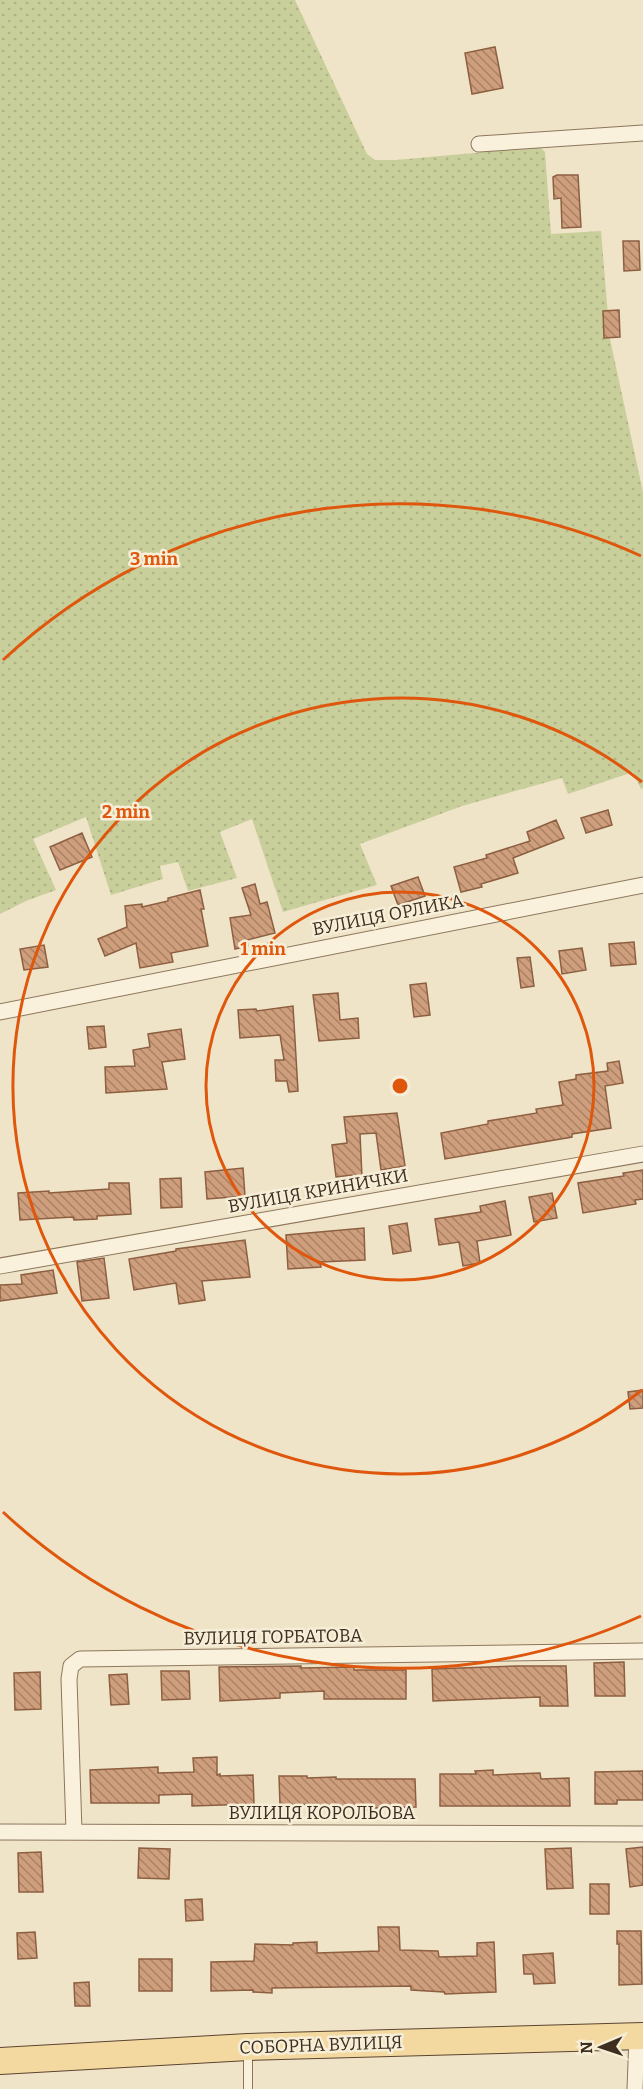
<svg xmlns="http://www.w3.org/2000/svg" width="643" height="2089" font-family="Bitter,serif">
  <defs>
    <pattern id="garden-dots" width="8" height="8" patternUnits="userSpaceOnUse" patternTransform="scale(1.5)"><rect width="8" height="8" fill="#c9cf9b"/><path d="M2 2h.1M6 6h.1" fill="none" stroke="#aeb285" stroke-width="1.8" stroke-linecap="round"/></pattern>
    <pattern id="building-back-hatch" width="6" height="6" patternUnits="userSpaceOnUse" patternTransform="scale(1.5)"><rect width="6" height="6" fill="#cf9f7d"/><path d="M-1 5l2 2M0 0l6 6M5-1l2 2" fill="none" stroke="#a98266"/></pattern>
  </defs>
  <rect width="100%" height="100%" fill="#f0e4c8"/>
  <!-- garden -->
  <path fill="url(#garden-dots)" d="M0,0H295L367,154L375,160H396L540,147L545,152L551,234L601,231L610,339L643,492V788L641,789L633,772L568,794L562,778L462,806L360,844L377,885L283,912L252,819L220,832L237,878L188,891L178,862L160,866L163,879L111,895L86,817L33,839L56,890L26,901L0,914Z"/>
  <!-- building -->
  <path fill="url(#building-back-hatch)" stroke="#8d5f41" stroke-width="1.5" d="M495,47L503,88L472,94L465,53Z
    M557,175H578L581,227L562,228L561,198L554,199L553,177Z
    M623,241H639L640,270L624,271Z
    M619,310L620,337L604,338L603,311Z
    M608,810L612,825L586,833L581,818Z
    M556,820L564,838L513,858L518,873L481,884L482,887L461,892L454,867L487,858L486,855L530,841L527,832Z
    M82,833L92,857L60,870L50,847Z
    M418,877L425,896L398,905L391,886Z
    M255,884L260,904L267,902L275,933L247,940L248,946L235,949L230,918L251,915L242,888Z
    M200,890L204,909H201L208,946L171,953L173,962L140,968L136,943L105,956L98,939L127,927L125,906L142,904V907L168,901V898Z
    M634,942L636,964L611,966L609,944Z
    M44,945L48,967L24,970L20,949Z
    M582,948L586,970L562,974L559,951Z
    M530,957L534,986L521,988L517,958Z
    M426,983L430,1015L414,1017L410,985Z
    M338,993L340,1020L358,1018L359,1038L319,1041L313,995Z
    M293,1006L298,1091L289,1092L287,1081H276L275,1060H284L280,1035L240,1038L238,1010L256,1009L257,1011Z
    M104,1026L106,1047L89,1049L87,1027Z
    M181,1029L185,1059L162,1062L167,1089L106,1093L105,1067L135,1066L133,1050L150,1047L148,1034Z
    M619,1061L623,1083L605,1086L611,1128L572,1134V1137L445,1159L441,1133L488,1124V1121L537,1113L536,1109L563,1105L559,1082L576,1079V1075L608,1071L607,1063Z
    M397,1113L405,1166L381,1170L376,1133L360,1134L362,1177L352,1178V1175L336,1177L332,1145L347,1143L344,1117Z
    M243,1168L245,1196L207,1199L205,1172Z
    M643,1170V1199L635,1200L636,1204L583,1213L578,1183L624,1176L623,1173Z
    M181,1178L182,1207L161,1208L160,1179Z
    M109,1183H129L131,1214L97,1216V1219L74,1220L73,1217L20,1220L18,1193L49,1191V1193L109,1189Z
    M552,1193L557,1218L534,1222L529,1197Z
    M505,1201L511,1235L477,1241L480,1263L463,1266L459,1242L439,1245L435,1219L481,1212L480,1206Z
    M407,1223L411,1251L393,1254L389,1226Z
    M364,1228L365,1260L320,1262L321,1267L288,1269L286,1235Z
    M245,1240L250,1277L202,1281L205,1300L179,1304L176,1283L134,1290L129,1259L176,1251V1249Z
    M104,1258L109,1298L82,1301L77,1262Z
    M53,1270L57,1293L0,1301V1285L22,1284L21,1275Z
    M643,1390V1408L630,1409L628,1392Z
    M624,1662L625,1696H595L594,1663Z
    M301,1666V1668L354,1667V1670H406V1699H324V1691L280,1693V1698L220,1701L219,1667Z
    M517,1666H566L568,1706H540V1697L433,1701L432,1669Z
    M161,1671H189L190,1699L162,1700Z
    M40,1672L41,1709L15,1710L14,1673Z
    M127,1674L129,1704L111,1705L109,1675Z
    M217,1757V1775L220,1774V1776L253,1775L254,1804L192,1806V1794L159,1795V1803H91L90,1770L158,1767V1773L194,1772L193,1758Z
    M493,1770V1775L540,1773L541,1779L569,1778L570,1806H440V1774H476L475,1771Z
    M643,1771V1800H617V1804H595V1772Z
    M279,1776H307V1778L336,1777V1779H415L416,1807L375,1808V1810H358V1807L317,1808V1804L280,1805Z
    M643,1847V1885L630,1887L626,1849Z
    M139,1848L170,1849L169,1879L138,1878Z
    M571,1848L573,1888L547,1889L545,1849Z
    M41,1852L43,1892H19L18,1853Z
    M590,1884H609V1914H590Z
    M202,1899L203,1920L186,1921L185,1900Z
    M378,1927H399L400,1950L438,1951L439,1957L477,1956V1943L494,1942L496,1992L445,1994L444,1992L411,1990V1986L272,1988V1993L253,1992V1990L211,1991V1962L254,1961L255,1944L293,1945V1943L317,1942V1953L379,1951Z
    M617,1931H641L642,1984L619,1985V1944H617Z
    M35,1932L37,1958L18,1959L17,1933Z
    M553,1953L555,1983L534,1984L533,1974H524L523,1955Z
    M139,1959H172V1991H139Z
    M89,1982L90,2006H75L74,1983Z"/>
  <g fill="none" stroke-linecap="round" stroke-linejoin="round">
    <!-- lane casing -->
    <g stroke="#8d765c" stroke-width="10">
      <path id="lane" d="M248,2052V2089"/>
    </g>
    <!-- street casing -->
    <g stroke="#8d765c" stroke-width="17">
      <path id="street" d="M479,144L643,133
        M0,1012L643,885
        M0,1266L643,1154
        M74,1831L69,1679L71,1666L80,1659L643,1651
        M0,1832L643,1834
        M635,2089L637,2036"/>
    </g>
    <!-- primary casing -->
    <g stroke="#5b4430" stroke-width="28">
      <path id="primary" d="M0,2061L248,2047L643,2036"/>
    </g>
    <!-- lane -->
    <use href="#lane" stroke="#faf1dc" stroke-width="8"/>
    <!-- street -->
    <use href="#street" stroke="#faf1dc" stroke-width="15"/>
    <!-- primary -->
    <use href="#primary" stroke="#f3d9a0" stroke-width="26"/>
  </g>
  <!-- distance rings -->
  <g fill="none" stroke="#df570d" stroke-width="3">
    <circle cx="400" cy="1086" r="194"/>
    <path d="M642 1390A388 388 0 1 1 642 782"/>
    <path d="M641 1616A582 582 0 0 1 3 1512M3 660A582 582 0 0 1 641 556"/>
  </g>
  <g text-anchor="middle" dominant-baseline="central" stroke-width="5" stroke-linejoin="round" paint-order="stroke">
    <!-- street labels -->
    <g font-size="18" fill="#3d2e20" stroke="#f7eed8">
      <text transform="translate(388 915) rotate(-11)">ВУЛИЦЯ ОРЛИКА</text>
      <text transform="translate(318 1191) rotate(-10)">ВУЛИЦЯ КРИНИЧКИ</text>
      <text transform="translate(273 1637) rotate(-1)">ВУЛИЦЯ ГОРБАТОВА</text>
      <text x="322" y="1813">ВУЛИЦЯ КОРОЛЬОВА</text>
      <text transform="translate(321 2045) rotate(-2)">СОБОРНА ВУЛИЦЯ</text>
    </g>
  </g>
  <circle cx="400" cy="1086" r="9" fill="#df570d" stroke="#f7eed8" stroke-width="3"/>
  <g font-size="18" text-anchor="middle" font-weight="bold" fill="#df570d" stroke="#f7eed8" stroke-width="5" stroke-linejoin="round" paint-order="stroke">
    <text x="154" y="565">3 min</text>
    <text x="126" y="818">2 min</text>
    <text x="263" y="955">1 min</text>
  </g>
  <!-- north arrow -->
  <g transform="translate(601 2047) rotate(268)" stroke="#f7eed8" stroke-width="4.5" paint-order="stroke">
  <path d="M0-4.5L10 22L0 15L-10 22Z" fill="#3d2e20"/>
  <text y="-9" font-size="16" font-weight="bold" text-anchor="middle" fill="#3d2e20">N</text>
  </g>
</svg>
